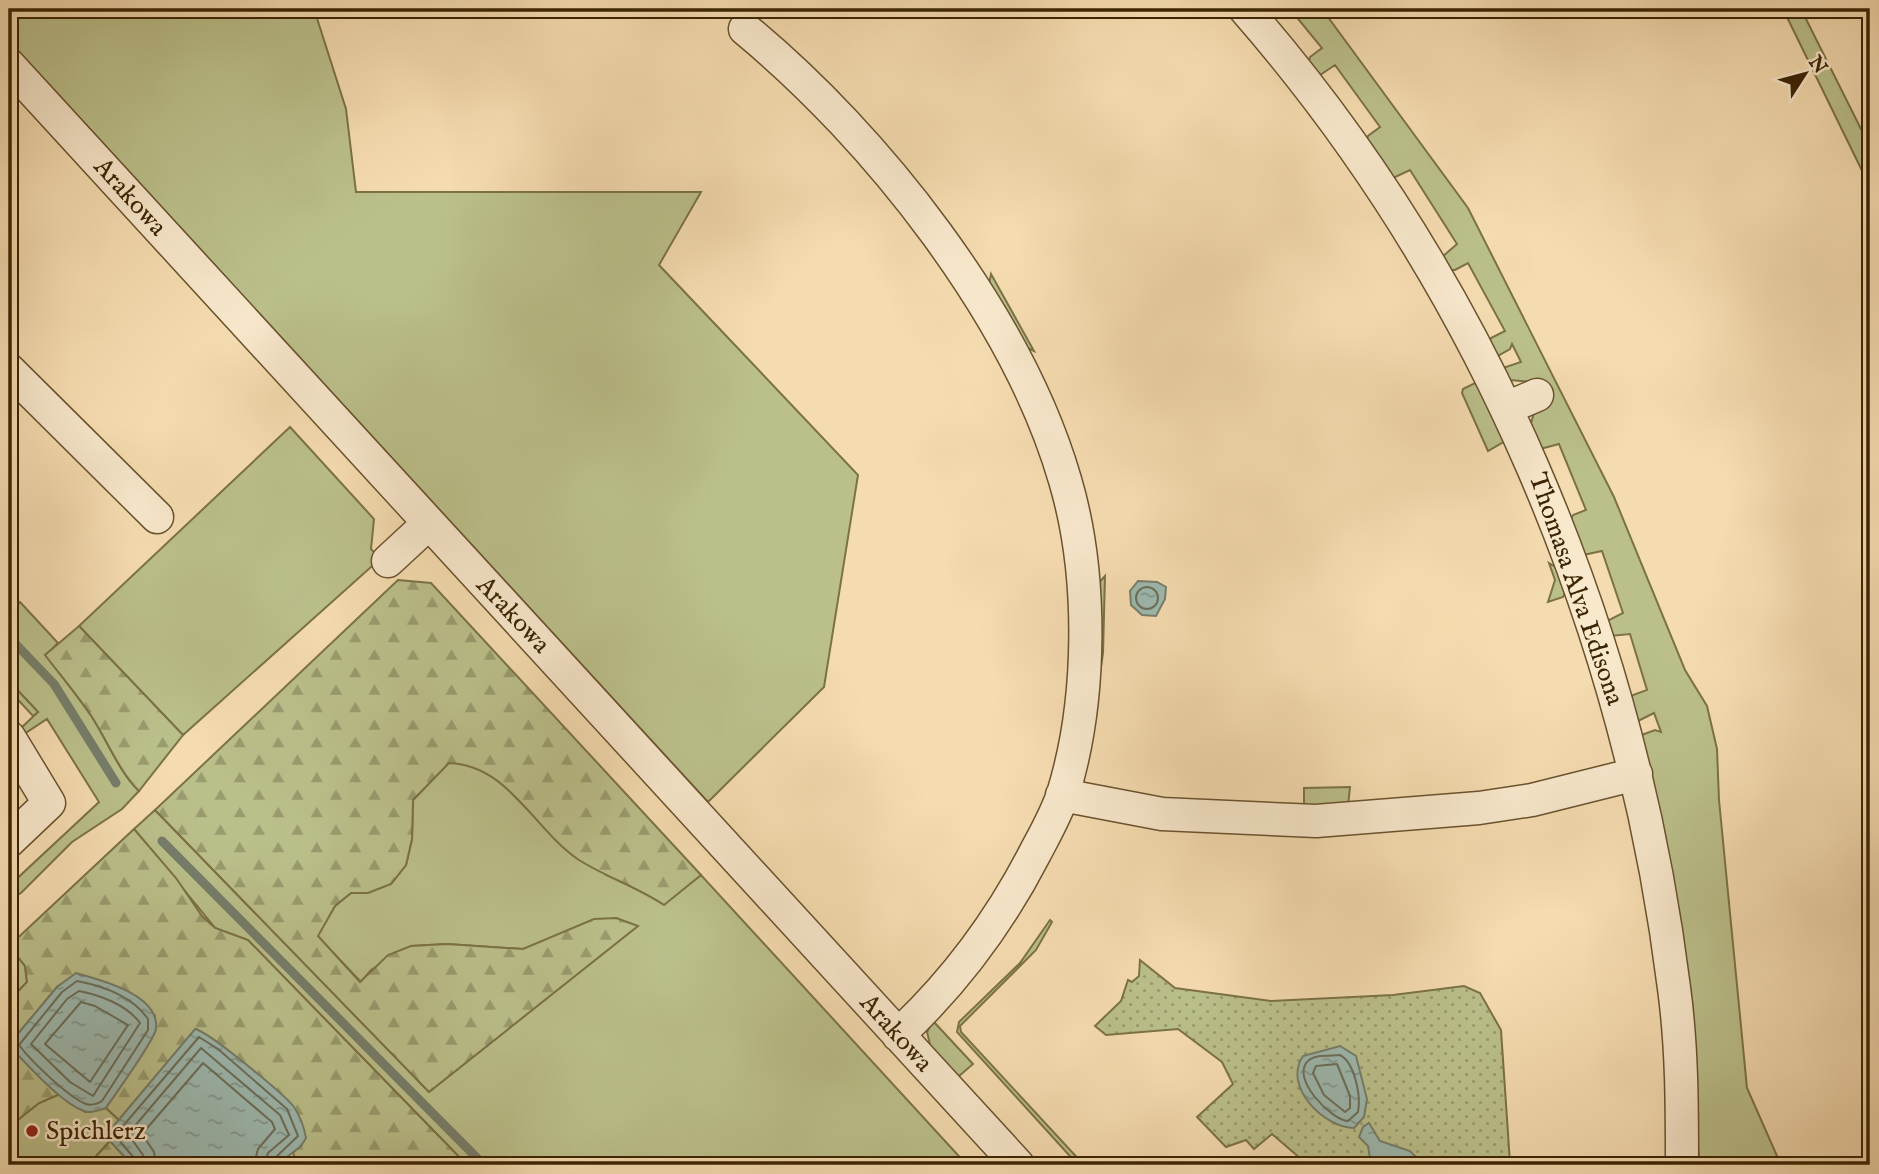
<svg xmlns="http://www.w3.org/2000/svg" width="1879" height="1174" font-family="'IM FELL English',serif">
  <defs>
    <pattern id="forest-firs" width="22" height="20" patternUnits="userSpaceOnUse" patternTransform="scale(1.75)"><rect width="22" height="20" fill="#bbc08b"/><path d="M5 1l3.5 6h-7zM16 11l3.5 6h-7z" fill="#999c6f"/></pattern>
    <pattern id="park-dots" width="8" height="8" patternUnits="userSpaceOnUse" patternTransform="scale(1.75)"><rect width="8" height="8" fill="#bbc08b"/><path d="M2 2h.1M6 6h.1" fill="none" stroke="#999c6f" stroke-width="1.8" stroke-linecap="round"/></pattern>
    <pattern id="water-ripples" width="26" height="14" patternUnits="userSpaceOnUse" patternTransform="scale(1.75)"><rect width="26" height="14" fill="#9dbab1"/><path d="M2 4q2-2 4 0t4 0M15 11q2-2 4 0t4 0" fill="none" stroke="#81978e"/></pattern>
  </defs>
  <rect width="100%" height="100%" fill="#f5dcb0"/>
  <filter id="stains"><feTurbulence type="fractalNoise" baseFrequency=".00286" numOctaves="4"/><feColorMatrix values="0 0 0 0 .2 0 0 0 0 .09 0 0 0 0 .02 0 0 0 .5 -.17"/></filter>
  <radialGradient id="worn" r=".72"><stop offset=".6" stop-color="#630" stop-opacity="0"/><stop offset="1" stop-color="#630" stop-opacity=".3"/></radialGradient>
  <!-- grass -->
  <path fill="#bbc08b" stroke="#7b7246" stroke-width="2" d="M9,9H314L346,109L356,192H701L659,265L858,475L824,687L708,802L9,41Z
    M1290,9H1322L1468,208L1614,497L1685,670L1707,706L1717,749L1719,800L1747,1088L1781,1165H1703L1699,1157L1670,866L1639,736L1655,730L1661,732L1654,713L1634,723L1629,701L1633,695L1647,690L1630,634L1610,636L1607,621L1623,613L1602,551L1583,555L1569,523L1573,515L1586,510L1559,444L1540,449L1530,426L1535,410L1531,382L1510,380L1500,369L1521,362L1512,344L1510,349L1494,358L1488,344L1491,338L1505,331L1468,263L1455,270H1447L1442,257L1457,244L1410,170L1391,179L1365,143L1368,136L1380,127L1335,65L1320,75L1308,64L1310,57L1322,48Z
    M1783,9H1801L1870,147V187Z
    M991,274L1034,351L1023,346L988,290Z
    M1479,381L1505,441L1488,451L1462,393L1463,389Z
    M290,427L374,519L371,549L380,559L183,735L79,626Z
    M1549,563L1557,568L1567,589L1563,597L1548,602L1555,580Z
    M1105,576L1103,653L1091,739L1097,585Z
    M20,602L58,643L46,655C61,676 78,696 92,717C108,742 119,772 139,791L122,809L72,842L21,893L9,900V886L99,802L47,719L21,736L18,731L38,712L9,681V604L14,609Z
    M449,762L471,764L502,783L530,812L606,875L643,891L664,904L701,875L967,1165H467L248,940L215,928L134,829L155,810L429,1092L637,926L616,918L523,949L447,944L411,946L371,970L361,982L317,936L335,906L351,893L368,892L391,884L406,865L412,839L413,800Z
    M1350,787L1348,806L1308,807L1304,803V788Z
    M1050,920L1052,922L1036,950L960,1026L961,1032L1084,1165H1078L957,1032L959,1022L1020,963Z
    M9,946L25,966L27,982L9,1001Z
    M933,1021L973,1064L958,1077L932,1053L927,1032Z
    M60,1094L85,1112L106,1108L119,1120L109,1134L110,1141L88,1165H22L9,1153V1127L39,1103Z"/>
  <!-- forest -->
  <path fill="url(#forest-firs)" stroke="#7b7246" stroke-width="2" d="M398,580L431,583L701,875L664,905C637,887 606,877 579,860C534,830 509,765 449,763L413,800L412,839L406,865L391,884L368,893H351L335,906L318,936L360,982L388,955L411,946L447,944L523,949L594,919L616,918L638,926L429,1092L155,810Z
    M79,626L183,735L139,791C119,771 108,742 92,717C78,696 61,676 45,655Z
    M134,829L176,878L202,916L215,928L248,940L467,1165H296L293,1152L301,1146C269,1097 249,1057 196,1029L119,1120L106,1108L155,1016C134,991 107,981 76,974L57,987L12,1041L11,1048L60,1094L39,1103L9,1127V1001L27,982L25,966L9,946Z
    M110,1141L132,1165H88Z"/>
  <!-- park -->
  <path fill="url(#park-dots)" stroke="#7b7246" stroke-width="2" d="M9,681L38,712L33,716L9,690Z
    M1140,960L1175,988L1271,1001L1393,995L1464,986L1480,993L1501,1030L1510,1163H1517V1165H1308L1272,1134L1254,1149L1246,1140L1226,1147L1197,1117L1233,1084L1222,1062L1178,1029L1106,1035L1095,1026L1121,1001L1128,980L1132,982L1139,976Z"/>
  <!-- water -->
  <path fill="url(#water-ripples)" stroke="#767e6b" stroke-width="2" d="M1138,581L1157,582L1166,587L1165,599L1156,616L1142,615L1131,605L1130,591Z
    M76,973C100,980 160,994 156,1029C154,1041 116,1093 106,1108C100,1110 91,1114 84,1111C61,1103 29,1066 11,1048L12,1041L57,987Z
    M195,1029C209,1032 285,1095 294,1107C300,1116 304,1127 306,1138L301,1146L277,1165H132L110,1141L111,1129Z
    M1340,1046L1356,1056L1367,1099L1364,1117L1354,1128C1325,1128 1282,1087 1303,1056Z
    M1369,1123L1380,1141L1410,1151L1424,1165H1371L1368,1146L1359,1137L1363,1127Z"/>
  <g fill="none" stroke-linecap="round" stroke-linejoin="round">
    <!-- shore -->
    <path stroke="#6c6f5a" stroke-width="2" d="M1136 598a11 11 0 1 1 22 0a11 11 0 1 1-22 0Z
      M77,981C103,986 133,997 148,1019V1030L102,1101C97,1104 92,1106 86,1104C68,1097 31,1061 19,1045L62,992Z
      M79,991C100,995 127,1005 140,1023L93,1096L70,1082L31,1044L67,999Z
      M81,1002L95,1006L128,1025L90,1082L45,1044Z
      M1340,1055C1355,1063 1361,1096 1358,1112L1348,1121C1331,1120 1290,1078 1308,1061C1315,1054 1331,1056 1340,1055Z
      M1337,1064L1350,1096V1108L1345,1112L1324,1095L1313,1073L1316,1066Z
      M136,1165L135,1159L117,1138V1133L199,1037L218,1049L287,1109L298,1136L275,1158L273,1165
      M145,1165L143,1155L128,1134L201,1048L280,1115L289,1135L268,1153L264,1165
      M156,1165L154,1152L142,1134L203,1063L272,1122L275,1129L258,1149L254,1165"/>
    <!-- stream -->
    <path stroke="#767e6b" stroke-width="9" d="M9,637L54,684L116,783
      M162,841L484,1165"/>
    <!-- minor casing -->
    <g stroke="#6a522e" stroke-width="35">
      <path id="minor" d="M1245,9C1484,283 1629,628 1674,988C1682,1047 1682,1106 1682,1165
        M745,29C876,137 1017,315 1065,480C1093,574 1092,700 1063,794C1056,815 1045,834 1035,853C999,923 955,982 898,1035
        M9,65L1018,1165
        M9,370L157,517
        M1507,408L1537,395
        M388,561L429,523
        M9,737L49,803L9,841
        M1062,795L1162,814L1316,821L1479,808L1532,800L1636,774"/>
    </g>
    <!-- minor -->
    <use href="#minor" stroke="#f8e8cc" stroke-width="32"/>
  </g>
  <!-- markers -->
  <circle fill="#8f2418" stroke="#f8e8cc" stroke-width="2.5" cx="32" cy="1131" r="7"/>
  <g text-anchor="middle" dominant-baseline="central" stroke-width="5" stroke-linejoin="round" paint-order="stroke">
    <!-- street labels -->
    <g font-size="26" fill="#3b2402" stroke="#f8e8cc">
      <text transform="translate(130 197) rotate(48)">Arakowa</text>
      <text transform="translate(1576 589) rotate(71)">Thomasa Alva Edisona</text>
      <text transform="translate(513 615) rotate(47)">Arakowa</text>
      <text transform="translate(896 1033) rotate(48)">Arakowa</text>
    </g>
    <!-- poi labels -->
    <g font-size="26" fill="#3b2402" stroke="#f8e8cc" text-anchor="start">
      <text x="46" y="1131">Spichlerz</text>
    </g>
  </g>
  <!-- margin -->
  <rect width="1879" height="1174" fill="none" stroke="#f5dcb0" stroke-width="35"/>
  <rect x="10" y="10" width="1858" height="1153" fill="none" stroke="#3b2402" stroke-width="3.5"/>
  <rect x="18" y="18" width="1844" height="1139" fill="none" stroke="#3b2402" stroke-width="2"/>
  <!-- north arrow -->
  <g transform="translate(1805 74) rotate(54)" stroke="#f8e8cc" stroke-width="5" paint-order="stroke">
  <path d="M0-5L12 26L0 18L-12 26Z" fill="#3b2402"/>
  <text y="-10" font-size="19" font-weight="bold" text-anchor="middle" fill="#3b2402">N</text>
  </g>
  <rect width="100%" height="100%" filter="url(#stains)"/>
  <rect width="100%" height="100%" fill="url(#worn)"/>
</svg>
